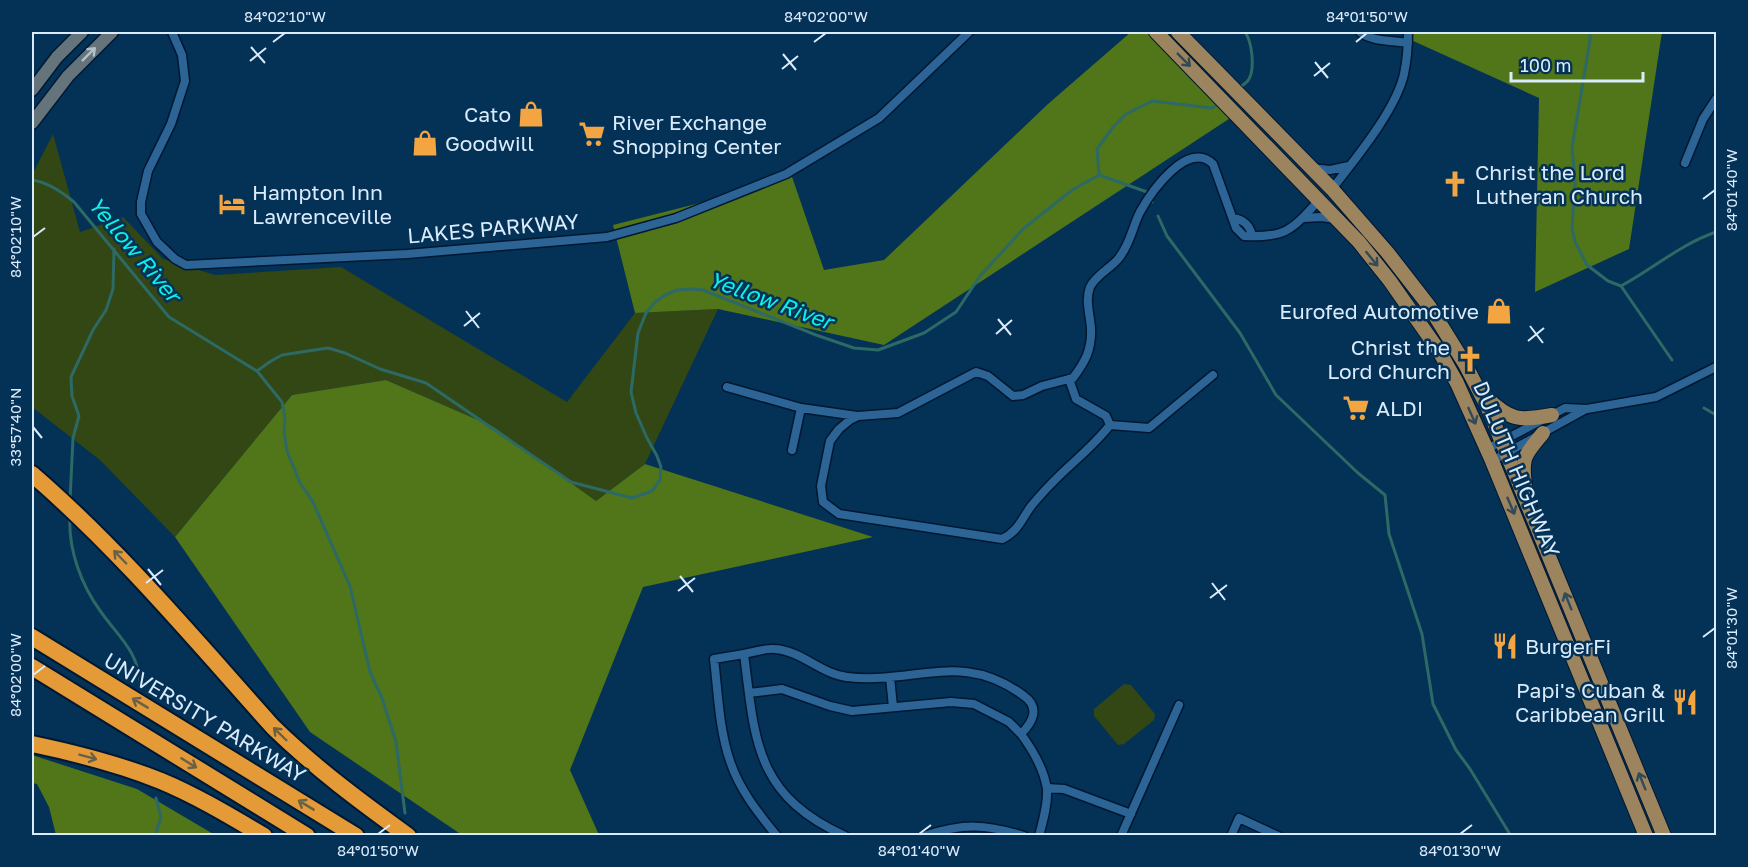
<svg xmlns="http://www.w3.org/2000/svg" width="1748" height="867" font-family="'Golos Text',sans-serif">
  <rect width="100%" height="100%" fill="#043156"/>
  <!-- green -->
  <path fill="#324713" d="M53,134L80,232L123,217L163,259L215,275L341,267L567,402L635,313L718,309L645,464L596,501L494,427L386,380L292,395L175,537L100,460L32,407V175Z
    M1124,684L1131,685L1155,714L1154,720L1124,744L1118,745L1094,716V709Z"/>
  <!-- forest -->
  <path fill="#517519" d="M1131,32H1161L1238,113L884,345L718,309L635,313L613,225L751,190L789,168L824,270L884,260L1048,104Z
    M1412,32H1662L1629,249L1535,292L1539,98L1411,40Z
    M386,380L494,427L596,501L645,464L873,537L643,587L570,770L599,835H462L310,732L175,537L292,395Z
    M32,755L137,789L215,835H56L49,807L37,784L32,783Z"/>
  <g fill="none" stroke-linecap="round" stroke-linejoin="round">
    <!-- stream -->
    <path stroke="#2d6965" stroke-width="3" d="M1590,32V40L1572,148L1575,183L1572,228L1575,242L1587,265L1608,281L1621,286C1654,268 1681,244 1716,232
      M1238,89C1241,86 1247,83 1249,79C1255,68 1252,42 1245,32
      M1099,175L1097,149L1114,126L1126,114L1152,101L1212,108L1218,104
      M1099,175L1147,192L1152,202
      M32,180C47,182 62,192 74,202L169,317L257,371L282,402L285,417L284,432L287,451L300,483L312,500L350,586L370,672L382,698L396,742L405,813
      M1158,216L1167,236L1240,333L1276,395L1358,473L1385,495L1389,534L1422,634L1433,704L1456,750L1470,769L1511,836
      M1621,286L1672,360
      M257,371L271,361L282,355L328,348L345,353L380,369L426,383L571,482L632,498L652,491L660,480L661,467L657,456L647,438L636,413L631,392L638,333L646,313L654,303L665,295L677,290L690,289L703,290L816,335L854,348L878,350L924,333L956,312L980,276L1023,229L1072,190L1099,175
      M1704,408L1716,415
      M70,500L73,438L79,416L72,396L71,377L93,330L106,310L113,289L114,249
      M70,516C68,549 81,585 101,612C118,636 139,652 140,684
      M155,836L161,817L156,798"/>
    <!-- minor casing -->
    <g stroke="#001831" stroke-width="11">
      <path id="minor" d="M172,32L182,55L185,81L171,124L148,171L141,202V214L157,242L175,259L186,265L407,254L607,237L676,218L786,174L879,118L969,32
        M1360,32C1372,42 1393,40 1408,43
        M1685,163L1703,119L1716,99
        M1311,168L1330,170L1349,166
        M1332,189C1355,159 1396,110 1404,74C1407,60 1408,45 1408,32
        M1233,218C1244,220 1250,225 1252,236
        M1303,218L1322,217L1335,219
        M976,372L988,376L1013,396L1023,395L1042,386L1069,379L1076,399L1106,416L1110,425C1092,448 1070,464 1051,484C1044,491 1038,498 1032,505C1022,518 1018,532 1002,539L839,514L823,502L821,486L830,441L839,429L850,420L858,416L898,413Z
        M1069,379L1073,378C1085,362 1092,350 1091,328C1090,315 1085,300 1090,287C1096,275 1111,268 1119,258C1131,242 1132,228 1140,212C1151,192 1188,139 1213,164L1236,228L1244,236C1286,238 1292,230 1319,200
        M727,387L801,408L857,416
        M1110,425L1149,428L1213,375
        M1487,449L1565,408L1587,409L1656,397L1716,367
        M792,450L801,408
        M1492,461L1586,409
        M744,654L714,659C718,692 719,729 730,761C739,789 758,813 777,836
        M890,677L893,707
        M749,693L782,689L830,706L852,711L951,702L974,704L1009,722L1021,734
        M1047,788L1064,789L1131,814
        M845,836C755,795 755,741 744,654C753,652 766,648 775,649C802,651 821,674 847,677C915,685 962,649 1024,696C1041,708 1032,723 1021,734C1032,749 1044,769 1047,789C1048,804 1043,821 1039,836
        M924,836C963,823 986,824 1024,836
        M1121,836L1179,705
        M1231,836L1239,818L1278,836"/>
    </g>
    <!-- secondary casing -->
    <g stroke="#001831" stroke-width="15">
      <path id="secondary" d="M32,90L57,57L82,32
        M32,123L68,76L112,32"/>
    </g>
    <!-- primary casing -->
    <g stroke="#001831" stroke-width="16">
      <path id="primary" d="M1156,32L1359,242L1390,281L1439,351L1457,383L1492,461L1646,836
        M1178,32L1332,189L1387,252L1429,306L1465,364L1487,406L1664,836
        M1486,397C1510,421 1520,421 1552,415
        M1525,484C1521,456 1526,454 1543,433"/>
    </g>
    <!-- motorway casing -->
    <g stroke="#001831" stroke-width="20">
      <path id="motorway" d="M32,474C120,550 195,640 273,727C315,768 361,802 408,836
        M32,637L356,836
        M32,667L307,836
        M32,744C75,753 119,764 161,781C197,796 230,816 264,836"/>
    </g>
    <!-- minor -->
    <use href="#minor" stroke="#2d6496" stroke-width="8"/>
    <!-- secondary -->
    <use href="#secondary" stroke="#64747a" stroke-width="12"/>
    <!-- primary -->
    <use href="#primary" stroke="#9b845e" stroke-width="14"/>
    <!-- motorway -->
    <use href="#motorway" stroke="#e59a38" stroke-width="16"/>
  </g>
  <!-- one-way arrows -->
  <defs><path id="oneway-shaft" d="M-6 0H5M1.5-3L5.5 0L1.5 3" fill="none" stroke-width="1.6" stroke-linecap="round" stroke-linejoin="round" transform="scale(1.5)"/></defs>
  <use stroke="#b1c1ce" href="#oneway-shaft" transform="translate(89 54) rotate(-45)"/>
  <g stroke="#314a58">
    <use href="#oneway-shaft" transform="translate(1184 60) rotate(45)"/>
    <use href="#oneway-shaft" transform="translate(1372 259) rotate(51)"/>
    <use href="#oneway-shaft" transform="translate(1472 416) rotate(66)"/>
    <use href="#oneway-shaft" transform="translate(1511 506) rotate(67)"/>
    <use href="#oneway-shaft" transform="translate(1568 601) rotate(-112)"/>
    <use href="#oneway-shaft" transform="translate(1642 781) rotate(-112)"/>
  </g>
  <g stroke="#696048">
    <use href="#oneway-shaft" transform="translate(120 557) rotate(-134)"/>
    <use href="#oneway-shaft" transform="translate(140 703) rotate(-149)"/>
    <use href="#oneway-shaft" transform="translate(280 734) rotate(-136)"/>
    <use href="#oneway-shaft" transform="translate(88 757) rotate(15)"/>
    <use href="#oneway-shaft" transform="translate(189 763) rotate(32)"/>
    <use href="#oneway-shaft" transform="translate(306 805) rotate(-149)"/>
  </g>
  <!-- ticks -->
  <path fill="none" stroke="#daebfc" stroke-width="2" d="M273,42L285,33M814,42L826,33M1356,42L1367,33M251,47L265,63M783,54L796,70M250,61L266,48M1315,62L1328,78M782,69L798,56M1314,76L1330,63M1703,199L1715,190M33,237L45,228M466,311L479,328M998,319L1011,335M464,326L480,313M1530,326L1543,343M996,334L1012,320M1528,341L1544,328M33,427L42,438M148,569L161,585M680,576L693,592M146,583L163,570M1212,583L1225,600M678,591L695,578M1210,598L1227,585M1703,637L1715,628M33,675L45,666M378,834L390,825M919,834L931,825M1460,834L1472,825"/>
  <!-- icons -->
  <defs>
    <g id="shop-bare" transform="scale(2.07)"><path d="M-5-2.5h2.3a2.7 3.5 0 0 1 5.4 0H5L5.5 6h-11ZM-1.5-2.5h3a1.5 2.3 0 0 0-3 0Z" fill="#f2a541" stroke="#043156" stroke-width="2.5" paint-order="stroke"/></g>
    <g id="supermarket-bare" transform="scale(2.07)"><path d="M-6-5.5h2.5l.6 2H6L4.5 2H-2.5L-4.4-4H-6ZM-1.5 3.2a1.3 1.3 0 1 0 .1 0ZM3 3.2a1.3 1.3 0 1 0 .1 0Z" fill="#f2a541" stroke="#043156" stroke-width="2.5" paint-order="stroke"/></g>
    <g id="church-bare" transform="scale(2.07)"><path d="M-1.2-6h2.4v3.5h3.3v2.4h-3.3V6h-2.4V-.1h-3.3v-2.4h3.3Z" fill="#f2a541" stroke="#043156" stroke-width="2.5" paint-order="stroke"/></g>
    <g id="hotel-bare" transform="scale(2.07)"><path d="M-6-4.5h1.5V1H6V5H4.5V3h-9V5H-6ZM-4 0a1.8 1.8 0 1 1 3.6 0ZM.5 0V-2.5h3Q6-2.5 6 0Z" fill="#f2a541" stroke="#043156" stroke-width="2.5" paint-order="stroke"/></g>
    <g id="restaurant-bare" transform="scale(2.07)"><path d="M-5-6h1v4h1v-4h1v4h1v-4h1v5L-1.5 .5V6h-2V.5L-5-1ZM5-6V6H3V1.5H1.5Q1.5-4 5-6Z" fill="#f2a541" stroke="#043156" stroke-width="2.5" paint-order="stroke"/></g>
  </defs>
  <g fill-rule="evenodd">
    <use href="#shop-bare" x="531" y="114"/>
    <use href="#supermarket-bare" x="592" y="134"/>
    <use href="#shop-bare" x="425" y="143"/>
    <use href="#church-bare" x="1455" y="184"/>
    <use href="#hotel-bare" x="232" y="204"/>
    <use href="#shop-bare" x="1499" y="311"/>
    <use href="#church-bare" x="1470" y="359"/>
    <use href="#supermarket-bare" x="1356" y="408"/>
    <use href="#restaurant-bare" x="1505" y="646"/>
    <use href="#restaurant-bare" x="1685" y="702"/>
  </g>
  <g text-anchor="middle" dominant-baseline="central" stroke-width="5" stroke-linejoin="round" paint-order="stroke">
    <!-- poi labels -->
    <g font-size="21" fill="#daebfc" stroke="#043156" text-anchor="start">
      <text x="511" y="114" text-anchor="end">Cato</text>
      <text x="612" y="122">River Exchange<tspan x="612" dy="24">Shopping Center</tspan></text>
      <text x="445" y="143">Goodwill</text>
      <text x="1475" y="172">Christ the Lord<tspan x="1475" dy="24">Lutheran Church</tspan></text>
      <text x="252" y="192">Hampton Inn<tspan x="252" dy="24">Lawrenceville</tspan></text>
      <text x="1479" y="311" text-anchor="end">Eurofed Automotive</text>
      <text x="1450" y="347" text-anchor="end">Christ the<tspan x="1450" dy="24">Lord Church</tspan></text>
      <text x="1376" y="408">ALDI</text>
      <text x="1525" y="646">BurgerFi</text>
      <text x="1665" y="690" text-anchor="end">Papi's Cuban &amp;<tspan x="1665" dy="24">Caribbean Grill</tspan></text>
    </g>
    <!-- street labels -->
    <g font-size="21" fill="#daebfc" stroke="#043156">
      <text transform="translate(493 228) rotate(-5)">LAKES PARKWAY</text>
      <text transform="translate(1517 469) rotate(67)">DULUTH HIGHWAY</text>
      <text transform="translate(205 717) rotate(31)">UNIVERSITY PARKWAY</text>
    </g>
    <!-- water labels -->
    <g font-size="22" font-style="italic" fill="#0df0e6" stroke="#043156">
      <text transform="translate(135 249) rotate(50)">Yellow River</text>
      <text transform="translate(771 300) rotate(20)">Yellow River</text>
    </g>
  </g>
  <!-- border -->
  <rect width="1748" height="867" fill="none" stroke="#043156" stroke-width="66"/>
  <!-- scale -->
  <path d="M1511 72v9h132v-9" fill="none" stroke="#daebfc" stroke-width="3"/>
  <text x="1520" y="72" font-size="18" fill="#daebfc" stroke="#043156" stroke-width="4.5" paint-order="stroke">100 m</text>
  <rect x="33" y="33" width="1682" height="801" fill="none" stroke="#daebfc" stroke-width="2"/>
  <g font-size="15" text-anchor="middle" fill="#daebfc">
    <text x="285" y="22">84°02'10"W</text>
    <text x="826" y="22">84°02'00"W</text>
    <text x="1367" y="22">84°01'50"W</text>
    <text transform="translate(1732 190) rotate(-90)" y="5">84°01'40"W</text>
    <text transform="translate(16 237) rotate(-90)" y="5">84°02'10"W</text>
    <text transform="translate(16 427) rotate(-90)" y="5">33°57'40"N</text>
    <text transform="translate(1732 628) rotate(-90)" y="5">84°01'30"W</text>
    <text transform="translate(16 675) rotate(-90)" y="5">84°02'00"W</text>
    <text x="378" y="856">84°01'50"W</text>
    <text x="919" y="856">84°01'40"W</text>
    <text x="1460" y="856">84°01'30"W</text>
  </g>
</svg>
